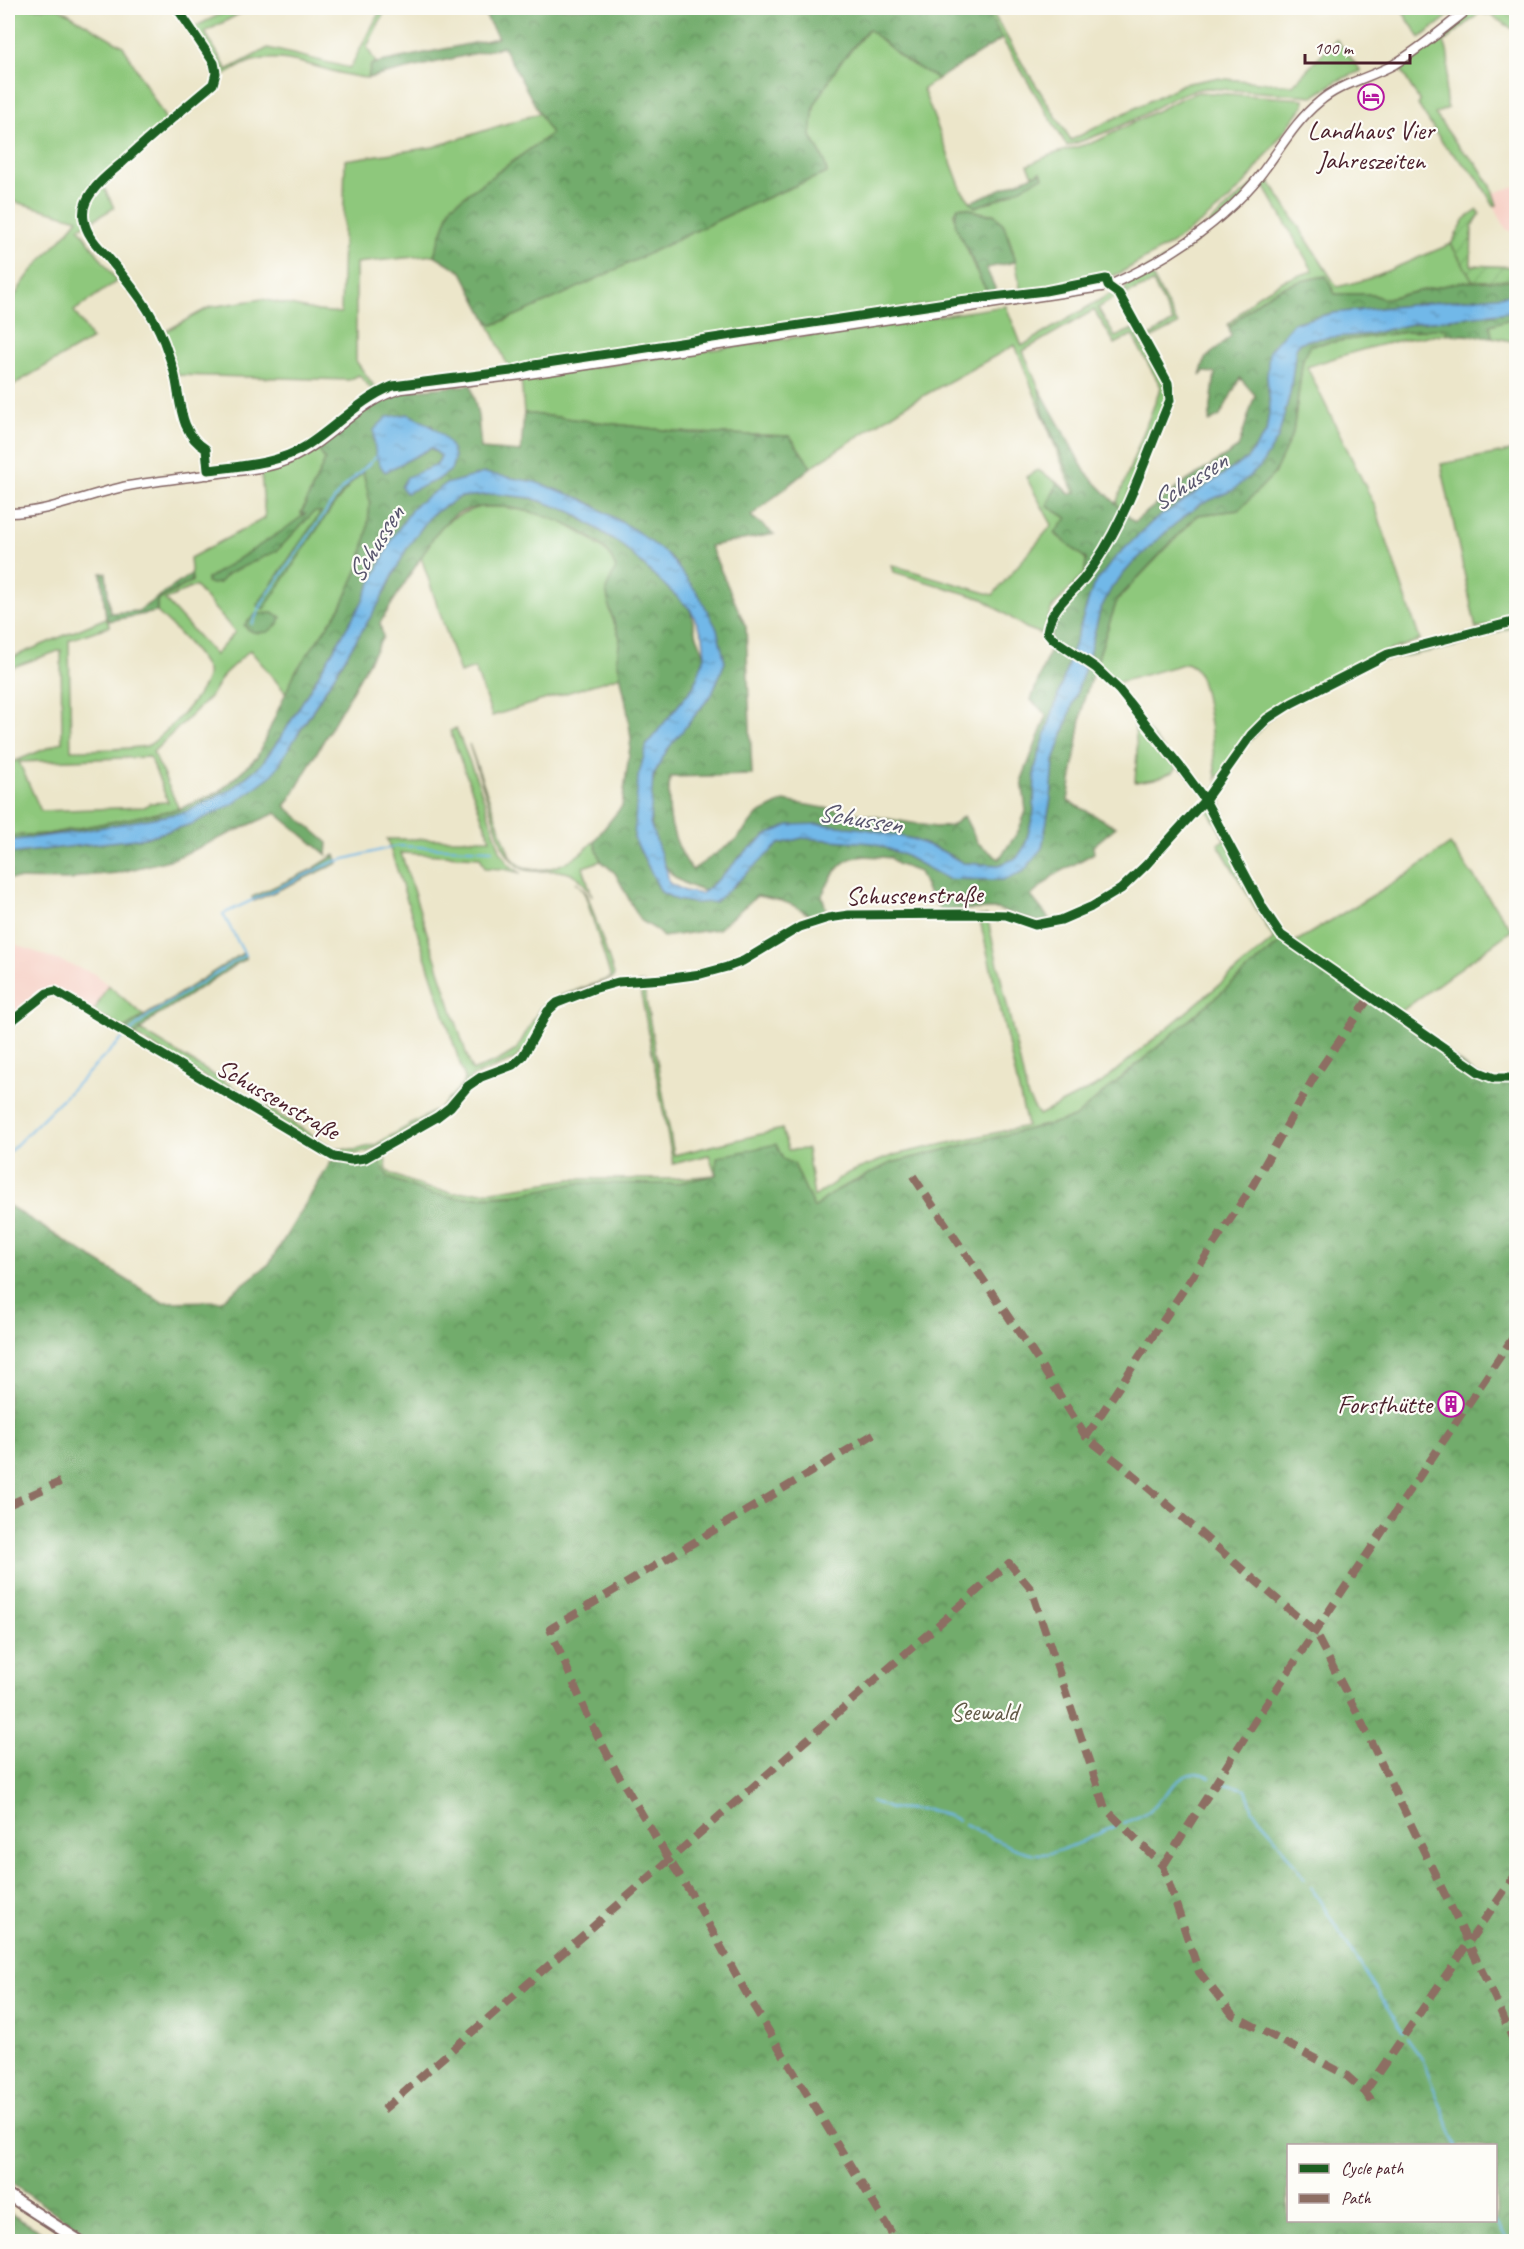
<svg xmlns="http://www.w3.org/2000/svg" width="1524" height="2249" font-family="Caveat,sans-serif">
  <defs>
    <pattern id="forest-crowns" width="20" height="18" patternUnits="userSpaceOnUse" patternTransform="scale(1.5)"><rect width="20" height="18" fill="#72ac6c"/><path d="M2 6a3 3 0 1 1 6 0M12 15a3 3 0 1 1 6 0" fill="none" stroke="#608b59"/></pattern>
    <pattern id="garden-furrows" width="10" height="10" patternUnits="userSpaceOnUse" patternTransform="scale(1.5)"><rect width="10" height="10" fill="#8ec87c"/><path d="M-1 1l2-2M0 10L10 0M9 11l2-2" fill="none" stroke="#7cab6b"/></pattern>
    <pattern id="water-ripples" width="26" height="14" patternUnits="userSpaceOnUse" patternTransform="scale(1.5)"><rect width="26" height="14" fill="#71b8e8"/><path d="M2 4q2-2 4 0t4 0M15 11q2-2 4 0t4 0" fill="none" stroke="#5f95bc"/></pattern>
  </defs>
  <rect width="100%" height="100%" fill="#fdfcf7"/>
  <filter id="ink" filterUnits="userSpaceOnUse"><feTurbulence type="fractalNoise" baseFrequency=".0167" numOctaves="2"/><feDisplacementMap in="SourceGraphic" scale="12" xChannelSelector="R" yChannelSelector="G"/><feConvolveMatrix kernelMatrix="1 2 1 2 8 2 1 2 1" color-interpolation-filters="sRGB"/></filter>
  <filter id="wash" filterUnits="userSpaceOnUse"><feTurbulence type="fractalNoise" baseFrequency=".008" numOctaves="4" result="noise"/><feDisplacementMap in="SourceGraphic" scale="24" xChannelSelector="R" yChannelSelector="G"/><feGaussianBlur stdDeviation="1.35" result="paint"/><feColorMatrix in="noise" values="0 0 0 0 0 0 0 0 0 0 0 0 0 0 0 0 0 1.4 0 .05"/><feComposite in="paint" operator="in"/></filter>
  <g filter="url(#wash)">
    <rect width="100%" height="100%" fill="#ece6ca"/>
    <!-- built -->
    <path fill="#f7d1c7" d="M1516,186V234L1506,229L1494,206L1497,205L1493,193Z
      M8,937L17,945L93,973L108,985L94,1011L56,996L48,995L8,1028Z"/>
    <!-- grass -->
    <path fill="#8ec87c" stroke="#6c7454" stroke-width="1.5" fill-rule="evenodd" d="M8,8H59L123,46L168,123L101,181L114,208L79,228L117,281L74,311L92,339L8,388C7,370 4,327 8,313C20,274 55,250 78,219L8,200Z
      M233,8H250L205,32L227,70L268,48L350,68L379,13L386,9L367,47L376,63L371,65L368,78C330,76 292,51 253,61C241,64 228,74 216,80C220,62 202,42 192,28Z
      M985,8H990L1022,63L1071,140L1183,84L1215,78L1293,85L1336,39L1361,71L1337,81L1314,96L1206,88C1180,91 1160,106 1137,118C1114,130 1092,138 1067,146L1002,39Z
      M1400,8H1459L1420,38Z
      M1476,8H1499L1516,19V31L1490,15L1480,13L1444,42C1456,69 1439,84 1448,108L1435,114L1459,147L1477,164L1491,186L1497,205L1494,206L1477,177L1444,145L1418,105L1420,102L1400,68L1401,63Z
      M869,29L906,61L938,79L923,89L962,191L975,207L1001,198L1040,172L1033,175L1028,165L1050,155L1097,141L1182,98L1198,92L1304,99V105L1247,181L1228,201L1203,221L1171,244L1120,273L1103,280L1021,293C1016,265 1014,236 994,214C977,215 975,207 958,207L954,214L975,270L991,296L883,311L509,369L486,318L493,325C607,279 712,217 827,173L824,160L811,136L814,106L839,64Z
      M540,113L551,134L451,206L434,255L356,263V361L377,390L374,392L359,375L349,380L177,375L162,333L210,307L262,299L318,311L341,313L345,160L433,147Z
      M1265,174L1337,287L1368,279L1451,244L1473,281L1461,282L1382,299L1372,294H1335L1326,276C1278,284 1263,294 1229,328L1228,325L1258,295L1285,280L1313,271L1264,186L1183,252L1149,270L1178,325L1146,341L1145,339L1173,322L1153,283L1124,295L1127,281L1179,250Z
      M1113,292L1116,297L1098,308L1115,337L1133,329L1166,385V403L1144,452L1122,510L1116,504L1161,387L1132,335L1115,344L1094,310L1023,351L1039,388L1043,412L1077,493L1074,494L1015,345L905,406L811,467L790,436L689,433L524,413L521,378L1006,306L1022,346Z
      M1516,317V342L1492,337L1490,325Z
      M1445,328L1447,334C1396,338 1355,351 1307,367L1375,506L1420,640L1379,654L1281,706L1216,779C1214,757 1208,683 1195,668C1193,666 1189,664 1187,663L1116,683L1096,664L1117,600L1198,515L1239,510L1293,433L1303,359L1311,345L1420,330Z
      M318,448L325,460L301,513L330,510L351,483L363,472C365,481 370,493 370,503C370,537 358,579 340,608C322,637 300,662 286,693L250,650L224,674L210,697L153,752L179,809L48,834L8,836V764L62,742L61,650L8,669V659L106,618L110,626L69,640L71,750C83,750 141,749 149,745C164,736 211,688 207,671C204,657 169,623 157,612V601L192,581L190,558L265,518L261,472L286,467ZM195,586L235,632L215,655L165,600ZM150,757L168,802L150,803L144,807L41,811L19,762Z
      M1516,450V617L1476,629L1441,464Z
      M1038,470L1058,483L1047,505L1067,518L1055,534L1086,559L1085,573L1052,608L1042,634L1026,628L983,599L894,572L892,565L993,595L1052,525L1026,477Z
      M481,507H503L532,512L560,521L588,537L610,555L616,568L610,611L620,638L617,659L621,676L492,716L475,668L460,673L421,557C441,525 443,518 481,507Z
      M1516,622V626L1457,646L1380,661L1407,650Z
      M1134,714L1177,766L1173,772L1155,779L1135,782L1137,753Z
      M456,728L479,785L500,850L508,864L521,873L504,869L485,868L480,857L401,853L472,1071L498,1061L516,1050L540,1008L560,996L611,978L584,891L576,882L587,894L614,974L613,978L559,999L528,1045L514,1060L473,1076L444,1108L391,1141L367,1152L350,1155H339L321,1147L135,1035L140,1030L333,1148L354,1150L375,1145L440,1108L463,1084L465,1079L387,839H490L450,731Z
      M469,744L510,856C514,860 519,866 525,868C549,875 578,859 594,841L601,861L583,867L592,896C587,888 582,879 574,875C542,861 524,889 502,845Z
      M1220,781L1225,839L1283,940L1074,1118L891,1163L835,1191L814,1208L794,1164L716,1175L674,1184L458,1198L428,1193L389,1178L377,1159L384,1153L387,1170L393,1175L427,1188L454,1193L493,1191L571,1179H670L716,1175L709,1155L673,1164L639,983H643L674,1155L782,1129L788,1150L807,1149L814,1197L848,1173L894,1155L1027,1126L979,916H987L1028,1098L1039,1115L1100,1084L1274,939L1218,844L1225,839L1204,804Z
      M1450,844L1512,930L1396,1015L1290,945L1405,876Z
      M108,985L144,1016L124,1029L94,1011Z"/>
    <!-- forest -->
    <path fill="url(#forest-crowns)" stroke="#5e664c" stroke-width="1.5" fill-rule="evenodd" d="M481,8H985L1002,39L938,79L906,61L868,29L839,64L814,106L811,136L824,160L827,173C712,217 607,279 493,325L486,318L462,272L434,255L451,206L551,134L503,47L368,78L371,65L376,63L498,38Z
      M1041,172L1043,177L1001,198L975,207L970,202Z
      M958,207C975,206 975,216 994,214L1004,225L1016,262L986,268L995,288L996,296H991C980,283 976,270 970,254C963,238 949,226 958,207Z
      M1326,276L1335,294H1372L1383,299L1461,282L1516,280V294L1333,313L1293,323L1267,377L1270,406L1266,433L1247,459L1153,521L1114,559L1093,586L1035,768L1034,812L1025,846L1017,858L999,865L963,863L942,851L912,839L866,829L767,835L744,853L720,878L704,891C677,883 666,874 657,847C646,814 647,780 667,750C679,731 697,715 710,696C717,686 720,673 725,662L676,564L669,556L635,530L582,499L484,473L393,537L361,604L285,731L261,765L230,790L186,812L76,832L8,841V836L48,834L179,809L219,792L257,757L295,672L341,607L359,567L367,532L370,502L363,472L351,483L330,510L264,609L257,605L321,512H314L277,551L227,574L219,583L212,584L207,582V579L282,531L305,514H301L325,460L318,448L375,402L404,391L471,385L478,416L481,449L521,452L524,413L689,433L790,436L811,467L751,516L774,534L710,546L746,627L752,775L670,777C666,813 671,840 692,870L736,840L758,814L784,801L935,827L951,826L964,816L978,843L999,859L1018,832L1026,811L1022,779L1047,715L1031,700L1050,649L1051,624L1085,573L1086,559L1055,533L1067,518L1047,506L1058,483L1070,494L1077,493L1043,412L1039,388L1086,473L1134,522L1182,484L1238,448L1255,395L1240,378L1220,416L1209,422L1215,373L1204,372L1200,376L1205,359L1231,336L1229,328C1263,294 1278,284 1326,276ZM432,425L451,470L437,480L406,492L424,471L437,464L441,456L431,448L385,472Z
      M1516,311V317L1490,325L1492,337L1447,334L1445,328L1420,330L1311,345L1303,359L1293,433L1274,474L1239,510L1197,515L1117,600L1084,700L1068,801L1116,827L1093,846L1094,853L1053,876L1031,896L1050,920L1039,922L997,909L940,910L930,897L919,872L897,864L891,858C848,853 841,857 822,895L828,916L813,918C794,903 781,900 757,896L718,929L663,937L655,929L640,920L615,873L601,861L594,841L622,806L631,739L627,708L617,659L620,638L610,611L606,589L616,568C614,564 612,559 610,555C585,522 489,490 453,516C436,529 428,547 417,564C404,584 392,603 380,623L383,637L289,801L285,806L328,843L327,855L276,813L173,859L118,873L81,876L72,880L8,879V854L145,838L192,824L299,733L378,605L407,548L431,515L460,497L495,494L531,498L570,511L622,545L690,609L695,631L705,656L694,686L647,744L634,838L661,892L677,900L694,903L734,886L756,862L779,844L802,838L873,843L904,855L948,879L1004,880L1042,848L1051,798L1054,761L1088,658L1100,610L1112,587L1132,564L1169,529L1199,505L1233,489L1278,438L1290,393L1296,348L1299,343L1312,339L1369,334L1415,323Z
      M101,573H106L110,613L138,611L191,574L192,581L157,601V612L109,621L106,618Z
      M272,613L281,617L279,623L268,632C258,633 250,634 244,625L256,614Z
      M335,855L338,863L254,901L252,897L313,869Z
      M1283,940L1421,1032L1476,1075L1494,1082L1516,1079V2241L99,2242L8,2181V1205L162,1302L221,1301L269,1264L332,1160L353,1164L377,1159L389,1178L428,1193L458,1198L514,1195L576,1183L674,1184L716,1175L717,1157L776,1144L783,1159L794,1164L814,1208L835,1191L891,1163L1074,1118ZM1288,2146H1496V2220H1288Z
      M243,953L246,958L152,1019L135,1035L124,1029Z
      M8,2214H11L57,2241H8Z"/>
    <!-- garden -->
    <path fill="url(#garden-furrows)" stroke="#6c7454" stroke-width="1.5" d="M1478,210L1480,214L1472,227L1471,265L1516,267V280L1473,281L1451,244L1465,219Z"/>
    <!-- water -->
    <path fill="url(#water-ripples)" stroke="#5e6c8a" stroke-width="1.5" d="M1516,294V311L1415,323L1369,334L1312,339L1299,343L1296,348L1290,393L1278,438L1260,467L1233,490L1199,505L1169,529L1132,564L1112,587L1100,610L1088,658L1054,761L1051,798L1042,848L1024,871L1004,880L948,879L904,855L873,843L802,838L779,844L715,902L694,903L677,900L661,892L634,838L638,778L647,744L694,686L705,656L703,636L690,609L622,545L570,511L531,498L495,494L460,497L431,515L407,548L378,605L273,774L233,804L192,824L144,838L8,854V841L76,832L186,812L230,790L261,765L285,731L361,604L393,537L414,506L446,484L484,473L535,482L582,499L635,530L669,556L699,595L717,629L725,662L712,694L667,750L653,776L650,823L667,872L669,883L685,891L701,894L720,878L744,853L767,835L789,825L819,824L866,829L912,839L942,851L963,863L999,865L1017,858L1025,846L1034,812L1035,768L1093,586L1114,559L1153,521L1247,459L1266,433L1270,406L1267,377L1269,351L1293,323L1333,313Z
      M408,414C425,422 450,434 454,456C455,460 452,466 451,470L437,480L406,493L401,487L407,477L437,465L441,456L431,448L385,472C374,459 374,446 374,430L387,417Z"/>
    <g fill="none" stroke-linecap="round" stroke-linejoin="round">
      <!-- stream -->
      <path stroke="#71b8e8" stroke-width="2" d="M252,624L264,600L341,490L376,457
        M130,1032L148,1016L245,955L223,914L333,862L397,846L492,850
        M8,1153L124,1037
        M1220,1783L1246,1789L1253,1811L1270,1830L1305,1880
        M871,1801L891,1809H923L938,1812L958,1820
        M1124,1823C1132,1819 1143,1816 1149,1811C1166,1796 1183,1762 1210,1777
        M965,1824C985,1834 1018,1855 1042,1854C1060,1854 1097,1834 1115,1826
        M1311,1887L1403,2032
        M1407,2038L1422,2059L1457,2146
        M1494,2220L1509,2242"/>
    </g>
  </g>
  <g filter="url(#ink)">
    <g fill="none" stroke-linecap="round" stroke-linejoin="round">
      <!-- minor-tunnel -->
      <path stroke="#ccbeaa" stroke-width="8" stroke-dasharray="8 4" stroke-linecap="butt" d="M1065,647L1096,668"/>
      <!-- minor casing -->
      <g stroke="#836563" stroke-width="11">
        <path id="minor" d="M111,260C130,285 148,308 162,337C168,350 173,366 176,380C181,407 181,433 206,449L208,475
          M8,513C49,513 87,494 128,486C161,480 194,477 227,472C247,470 271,468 290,459C329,442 360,399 402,389L522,375L1108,286C1161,262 1215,228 1253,184C1276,157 1292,124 1319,102C1339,84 1369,78 1393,65C1420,49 1445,27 1470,8
          M1065,647L1053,639L1047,632C1051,606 1070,596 1085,577C1123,530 1146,456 1170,400L1168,383L1119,294L1108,286
          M1096,668L1119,690L1205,800
          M8,1024L47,993L55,991L334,1157L351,1160L365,1158L437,1117L450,1107L468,1086L481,1077L513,1065L523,1056L548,1011L557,1003L593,989L618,982L664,979L701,974L727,967L743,961L800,927L828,918L849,915L969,914L1006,915L1035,925L1061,920L1091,907L1121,889L1146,865L1205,800L1251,735L1267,719L1292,703L1388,654L1516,621"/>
      </g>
      <!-- major casing -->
      <g stroke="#836563" stroke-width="14">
        <path id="major" d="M8,2195L81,2242"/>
      </g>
      <!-- minor -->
      <use href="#minor" stroke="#fff" stroke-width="8"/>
      <!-- major -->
      <use href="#major" stroke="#fff" stroke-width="10"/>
      <!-- quiet -->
      <path stroke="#8d6e63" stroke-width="8" stroke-dasharray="15 8" stroke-linecap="butt" d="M913,1176L1037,1359L1086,1437L1125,1468L1314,1631L1357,1713L1495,1998L1516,2047
        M874,1434L550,1629L588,1717L615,1769L670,1861L696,1901L750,2000L897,2242
        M1086,1437L1253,1185L1313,1079L1369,998
        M8,1505L60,1482
        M1163,1866L1257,1718L1516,1333
        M1365,2092L1516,1874
        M383,2110L1009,1563L1031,1589L1105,1808L1163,1866L1199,1972L1233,2015L1346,2075L1365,2092L1373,2103"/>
      <!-- cycleway casing -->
      <g stroke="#fdfcf7" stroke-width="13">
        <path id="cycleway" d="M177,8L214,63L216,73L213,84C183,109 152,135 123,162C110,173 93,186 86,202C81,213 84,227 91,237C96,246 105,253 111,261C132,286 152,311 164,342C168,354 174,368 176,381C181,407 181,434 206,449L208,470C240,466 278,464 306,446C336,427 360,399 393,386L511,371L534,365L959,301L1045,291L1106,279L1108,286L1119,294L1168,383L1170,400C1146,456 1123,530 1085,577C1070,596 1051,606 1047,632L1053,639L1096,668L1119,690L1182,769L1205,800L1263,908L1281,935L1479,1072L1494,1078H1516
          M8,1024L47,993L55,991L334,1157L351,1160L365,1158L437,1117L450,1107L468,1086L481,1077L513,1065L523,1056L548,1011L557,1003L593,989L618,982L664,979L701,974L727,967L743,961L800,927L828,918L849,915L969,914L1006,915L1035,925L1061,920L1091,907L1121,889L1146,865L1205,800L1251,735L1267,719L1292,703L1388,654L1516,621"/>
      </g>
      <!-- cycleway -->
      <use href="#cycleway" stroke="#1b5e20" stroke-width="9"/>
    </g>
  </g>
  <!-- icons -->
  <defs>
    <g id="hotel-ring" transform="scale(1.35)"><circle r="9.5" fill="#fdfcf7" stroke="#b5179e" stroke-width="1.5"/><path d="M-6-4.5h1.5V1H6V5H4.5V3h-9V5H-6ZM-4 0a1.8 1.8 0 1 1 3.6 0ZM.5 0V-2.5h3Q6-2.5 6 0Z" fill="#b5179e"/></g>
    <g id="building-ring" transform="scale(1.35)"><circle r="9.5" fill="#fdfcf7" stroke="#b5179e" stroke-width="1.5"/><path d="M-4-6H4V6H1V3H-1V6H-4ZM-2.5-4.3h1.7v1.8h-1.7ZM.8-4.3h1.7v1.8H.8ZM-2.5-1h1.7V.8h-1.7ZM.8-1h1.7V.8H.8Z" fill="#b5179e"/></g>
  </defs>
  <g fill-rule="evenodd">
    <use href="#hotel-ring" x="1371" y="97"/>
    <use href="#building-ring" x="1451" y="1404"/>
  </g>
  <g text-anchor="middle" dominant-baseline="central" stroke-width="4.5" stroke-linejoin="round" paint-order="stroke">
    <!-- poi labels -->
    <g font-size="26" fill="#4a1f2b" stroke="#fdfcf7">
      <text x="1371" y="130">Landhaus Vier<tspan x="1371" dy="30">Jahreszeiten</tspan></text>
      <text x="1432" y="1404" text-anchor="end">Forsthütte</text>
    </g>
    <!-- street labels -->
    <g font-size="26" fill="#4a1f2b" stroke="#fdfcf7">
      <text transform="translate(914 895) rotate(-1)">Schussenstraße</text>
      <text transform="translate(278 1099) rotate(30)">Schussenstraße</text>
    </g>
    <!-- park labels -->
    <g font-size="26" fill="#625a47" stroke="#fdfcf7">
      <text x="984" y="1711">Seewald</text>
    </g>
    <!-- water labels -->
    <g font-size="27" font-style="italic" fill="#58556d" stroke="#fdfcf7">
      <text transform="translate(1189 481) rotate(-33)">Schussen</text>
      <text transform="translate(375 544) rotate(-58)">Schussen</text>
      <text transform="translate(860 818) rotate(9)">Schussen</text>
    </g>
  </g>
  <!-- margin -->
  <rect width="1524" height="2249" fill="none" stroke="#fdfcf7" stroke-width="30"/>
  <!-- legend -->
  <rect x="1287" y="2144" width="210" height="78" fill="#fdfcf7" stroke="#b5a4a5" stroke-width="1.5"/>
  <rect x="1299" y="2164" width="30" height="9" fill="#1b5e20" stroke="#b5a4a5" stroke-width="1.5"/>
  <text x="1341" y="2174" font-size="18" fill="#4a1f2b">Cycle path</text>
  <rect x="1299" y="2194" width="30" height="9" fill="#8d6e63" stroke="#b5a4a5" stroke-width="1.5"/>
  <text x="1341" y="2204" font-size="18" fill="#4a1f2b">Path</text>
  <!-- scale -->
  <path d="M1305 54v9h105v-9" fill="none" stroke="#4a1f2b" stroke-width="3"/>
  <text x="1314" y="54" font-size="18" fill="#4a1f2b" stroke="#fdfcf7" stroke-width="4.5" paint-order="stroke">100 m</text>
</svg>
